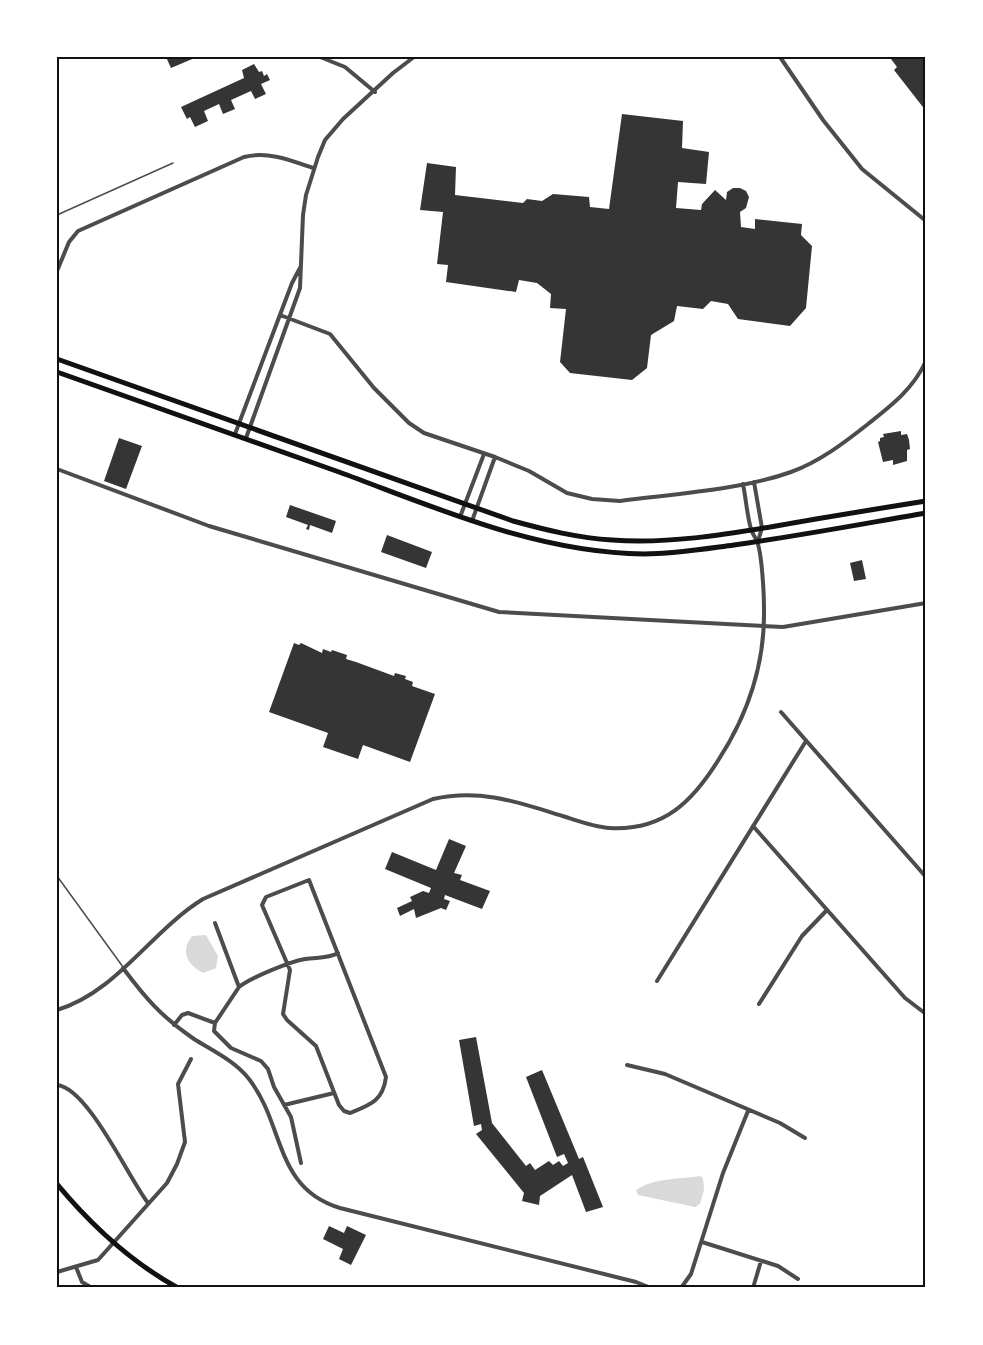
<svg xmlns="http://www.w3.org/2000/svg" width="983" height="1345" font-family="'Fira Sans Condensed',sans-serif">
  <rect width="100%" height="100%" fill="#fff"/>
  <!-- water -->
  <path fill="#d9d9d9" d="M206,935L218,956L216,968L203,973C187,965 180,951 192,936Z
    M700,1176L703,1178L704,1190L700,1204L695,1207L638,1195L636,1190C653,1178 681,1179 700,1176Z"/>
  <!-- building -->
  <path fill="#353535" d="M166,57H197L171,68Z
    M894,57H926V111L894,70L897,67L891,59Z
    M254,64L259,72L262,71L264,76L267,74L270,80L261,84L266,94L255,99L251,91L231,100L235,109L223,114L219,104L204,111L208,121L195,127L190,117L187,119L181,107L244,78L242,70Z
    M622,114L683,121L682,148L709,152L706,184L678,182L676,208L701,210L702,204L715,190L726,200L727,192L733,188H740L746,191L749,197L746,208L740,212L741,227L755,229V219L802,224L801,235L812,246L806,308L790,326L738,319L728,304L711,301L703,309L677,306L674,321L651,335L647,368L632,380L570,373L560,362L566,309L550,308L551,294L537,283L519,280L516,292L446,282L448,265L437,264L443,212L420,210L427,163L456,167L455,195L523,203L527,199L542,201L553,194L589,197L590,207L609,209Z
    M901,431V435L907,434L909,440L910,449L907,450V461L893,465V460L883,462L878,442L880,441V438L884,437L883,434Z
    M119,438L142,446L126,489L104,481Z
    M290,505L336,521L332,533L310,525L309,530L306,529L308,525L286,517Z
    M387,535L432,552L426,568L381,552Z
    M862,560L866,579L854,581L850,563Z
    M294,643L299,645L301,643L322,653L323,649L331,652L332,650L347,655L346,659L356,662L394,676L395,673L406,676L405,679L413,682L412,686L435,694L410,762L363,745L358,759L323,747L328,733L269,712Z
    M449,839L466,846L454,873L462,875L460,880L490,891L482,909L445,895L444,899L450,901L446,910L441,908L416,918L414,909L400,916L397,908L412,901L410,897L423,891L429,893L431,888L385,869L392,852L436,870Z
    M476,1037L492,1123L526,1166L530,1163L535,1170L549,1161L553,1165L559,1161L563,1166L568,1163L564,1154L557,1157L526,1077L542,1070L579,1159L583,1157L603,1207L586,1212L572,1175L540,1196L539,1205L522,1201L524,1193L476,1134L482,1130L481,1124L474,1126L459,1040Z
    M329,1226L344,1233L347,1226L366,1235L351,1265L339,1259L343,1249L323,1239Z"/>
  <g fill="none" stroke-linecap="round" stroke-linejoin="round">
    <!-- service -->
    <path stroke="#4c4c4c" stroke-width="1.5" d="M57,215L173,163
      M57,876L123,967"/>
    <!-- minor -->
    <path stroke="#4c4c4c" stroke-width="4" d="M320,57L345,67L375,92
      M780,57L823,120L862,169L926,221
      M57,271L69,242L78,231L244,157C268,151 290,160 313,168
      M280,315L330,334L374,388L409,423L424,433L495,457L529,471L567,493L592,499L620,501C673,494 741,490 791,472C819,462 844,443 868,424C892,405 913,389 926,361
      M235,434L292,283L301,266
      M246,438L300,288L303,215L306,195L318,157L325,140L343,119L393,73L414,57
      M57,469L209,526L499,612L783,627L926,603
      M754,482L762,528L758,541
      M460,517L484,454
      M472,521L495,457
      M781,712L926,877
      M753,826L905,998L926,1014
      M309,880L386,1077C383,1101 370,1105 350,1113L344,1111L339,1105L316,1046L287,1020L283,1014L290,970L262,905L266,897Z
      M215,923L239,987L215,1023L214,1031L231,1048L261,1061L268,1069L274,1087L291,1117L301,1163
      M123,968C146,999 162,1017 194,1039C213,1051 235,1061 249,1079C285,1125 274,1188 340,1208L636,1282L651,1288
      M657,981L806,741
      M239,987C252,977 289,962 305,959C317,957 327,959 338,953
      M759,1004L802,936L827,910
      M57,1010C117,992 151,931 203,899L433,799C482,788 520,803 566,817C581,822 595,827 610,828C664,831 693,801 719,759C748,714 765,663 764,609C764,594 762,554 757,541C755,537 752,533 751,529C747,515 746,499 743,484
      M174,1025L182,1015L188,1013L215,1023
      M627,1065L665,1074L780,1123L805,1138
      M57,1085C88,1088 128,1177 148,1203
      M284,1105L334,1093
      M702,1242L778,1266L798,1279
      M76,1267L82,1282L92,1288
      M57,1272L98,1260L167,1183L177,1164L185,1142L178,1084L191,1059
      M681,1288L691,1274L723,1173L748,1111
      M753,1288L761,1261"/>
    <!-- secondary -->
    <path stroke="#111" stroke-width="5" d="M57,359L513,521C546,530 578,538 612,540C667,544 723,535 776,526C826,517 876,509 926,501
      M57,372C151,405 245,438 339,472C437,508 537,553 644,554C674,554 704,549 734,545C798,536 862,524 926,513
      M57,1184C91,1225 131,1262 178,1288"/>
  </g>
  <!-- border -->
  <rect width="983" height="1345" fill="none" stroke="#ffffff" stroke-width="117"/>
  <rect x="58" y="58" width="866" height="1228" fill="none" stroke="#111" stroke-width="2"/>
</svg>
